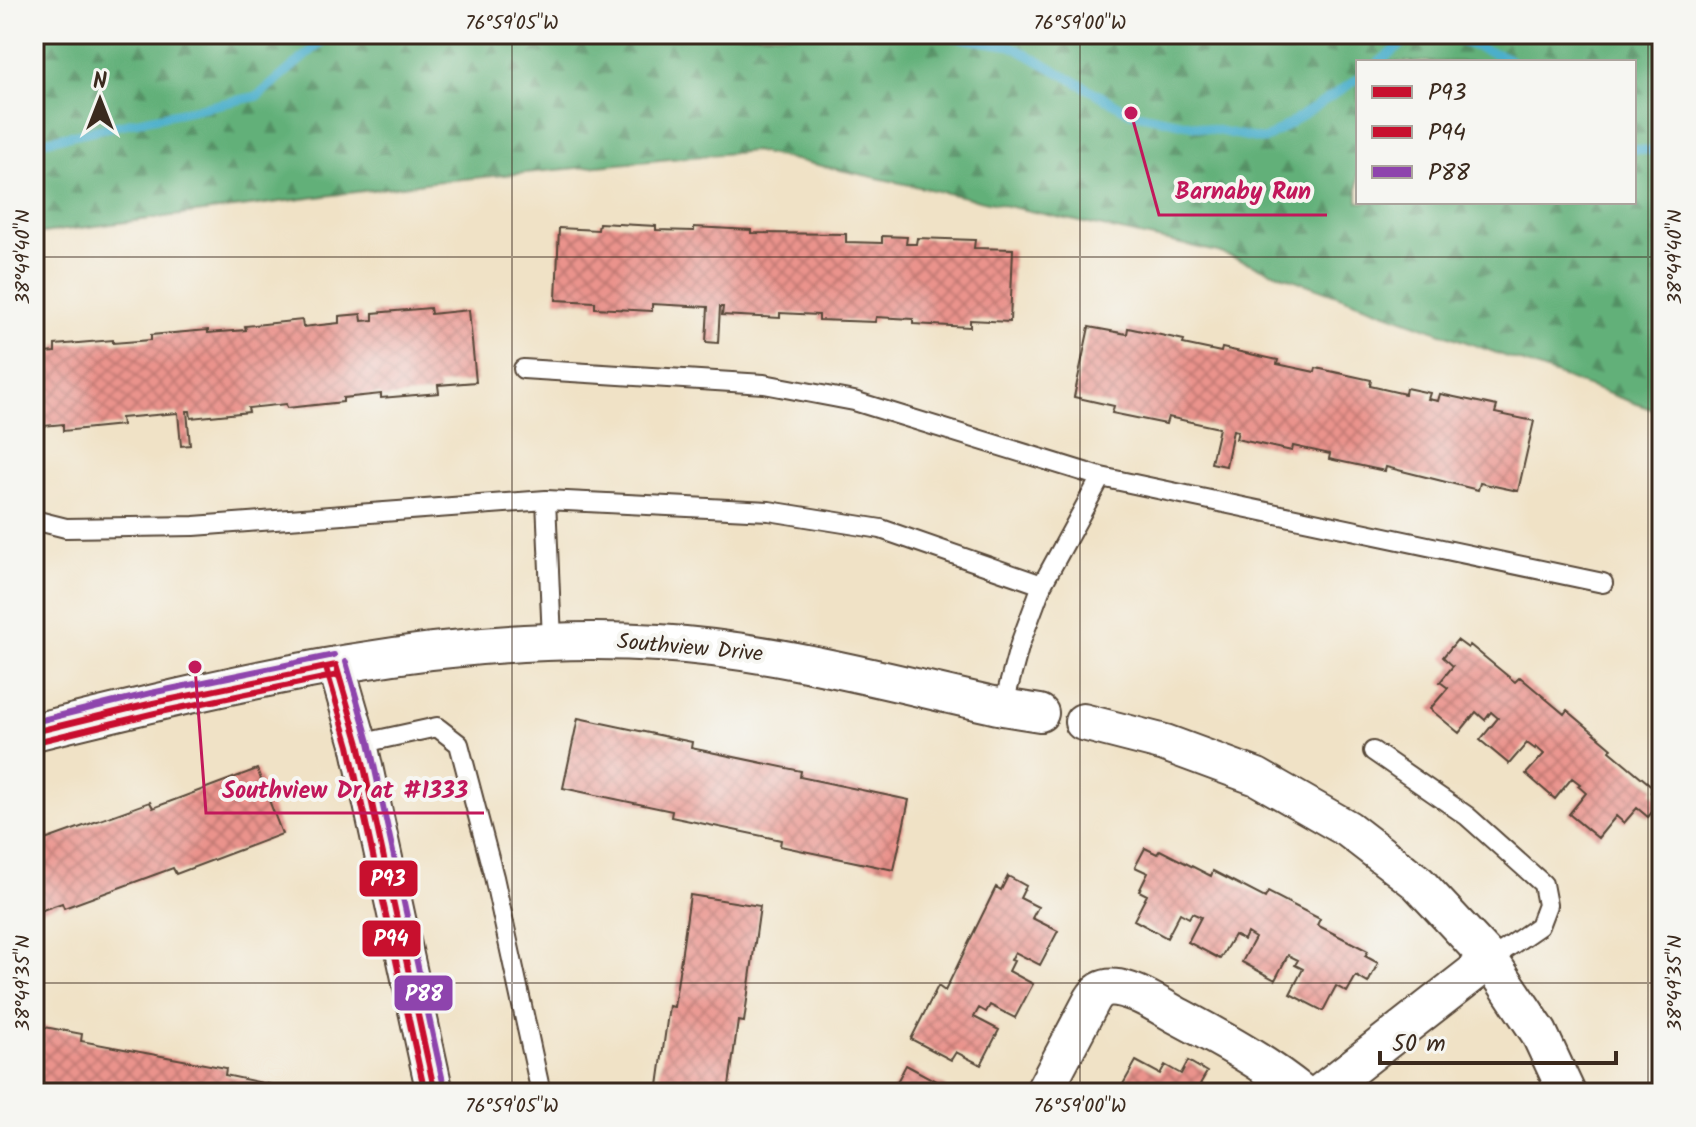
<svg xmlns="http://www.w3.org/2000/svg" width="1696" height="1127" font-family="Kalam,sans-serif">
  <defs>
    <pattern id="forest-firs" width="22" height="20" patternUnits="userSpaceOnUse" patternTransform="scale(2)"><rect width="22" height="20" fill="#62b079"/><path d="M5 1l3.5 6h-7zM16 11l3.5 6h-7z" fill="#528f63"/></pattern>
    <pattern id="building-cross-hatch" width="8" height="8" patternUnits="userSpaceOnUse" patternTransform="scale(2)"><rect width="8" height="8" fill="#ea938c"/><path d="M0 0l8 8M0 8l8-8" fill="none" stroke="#bf7872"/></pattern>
  </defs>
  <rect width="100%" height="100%" fill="#f6f6f2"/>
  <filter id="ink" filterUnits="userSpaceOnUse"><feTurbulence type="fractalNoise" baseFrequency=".0125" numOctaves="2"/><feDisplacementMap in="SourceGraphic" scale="16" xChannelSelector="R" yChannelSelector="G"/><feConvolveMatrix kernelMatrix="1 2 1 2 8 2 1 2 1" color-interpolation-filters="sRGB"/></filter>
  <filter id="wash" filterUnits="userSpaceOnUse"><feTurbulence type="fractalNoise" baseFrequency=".006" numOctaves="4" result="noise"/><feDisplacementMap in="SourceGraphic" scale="32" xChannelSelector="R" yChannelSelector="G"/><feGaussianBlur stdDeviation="1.8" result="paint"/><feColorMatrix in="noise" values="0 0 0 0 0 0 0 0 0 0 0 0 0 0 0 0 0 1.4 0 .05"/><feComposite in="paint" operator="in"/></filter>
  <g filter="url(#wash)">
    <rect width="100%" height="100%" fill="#f0e2c6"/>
    <!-- forest -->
    <path fill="url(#forest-firs)" stroke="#4e6d4c" stroke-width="2" fill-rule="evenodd" d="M34,34H1662V413L1218,252L753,151L432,182L34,234ZM1358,62H1634V202H1358Z"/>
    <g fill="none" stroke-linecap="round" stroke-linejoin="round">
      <!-- stream -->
      <path stroke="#4bafcb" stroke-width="9" d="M933,34L1012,46L1131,113L1264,140L1358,79
        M1438,34L1506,57L1513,62
        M1379,62L1414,34
        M34,143L258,96L331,34
        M1634,149L1662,152"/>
    </g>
    <g id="blocks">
      <!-- building -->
      <path fill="url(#building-cross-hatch)" d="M599,223L656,226V230L694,231V227L751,230V233L846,234V242L882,243V236L907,237L906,244H916L917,238L975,240L974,248L1013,249L1010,322L970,320V327L913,324V319L876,317L875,322L819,320V315L780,313V318L722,315L723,307H720L718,343L706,342L708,307L652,304V311L595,308V302L556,300L559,228L598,230Z
        M430,308L431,314L469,310L476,382L438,385L439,393L381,398V394L343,398V402L287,408L286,404L248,408L249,412L191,418L190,411H187L190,445L181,446L178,413L121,418L122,425L63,431V424L34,427V354L55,352V345L113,340V343L151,340V335L208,330V333L246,330L245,326L302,320L303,327L339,323V316L361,314L362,321L373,320V313Z
        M1089,327L1127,334L1128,328L1184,340L1183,344L1221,352L1222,348L1278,360L1277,364L1315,372L1316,368L1371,380L1370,386L1405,394L1406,388L1430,393L1428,399L1438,401L1440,394L1497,406L1495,413L1534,421L1518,491L1480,483L1478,490L1386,467L1385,471L1329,459L1330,454L1293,446L1292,451L1236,439L1238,431L1233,430L1226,466L1211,463L1219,428L1168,417L1166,424L1112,413L1114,406L1074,397Z
        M1457,640L1468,648L1470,645L1515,682L1520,677L1564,714L1567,710L1612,748L1610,751L1654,788L1651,792L1661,801L1648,817L1637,808L1624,823L1616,816L1598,838L1569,814L1586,793L1578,786L1580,784L1572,778L1555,799L1526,774L1544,754L1536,747L1535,749L1527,743L1509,764L1480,740L1498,718L1491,712L1485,720L1476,712L1459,733L1430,709L1448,688L1440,682L1453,666L1443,657Z
        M578,718L692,742L691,748L801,771L800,777L909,800L894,870L780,846L781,840L671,817L672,811L563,788Z
        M257,769L282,834L176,874L173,868L64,908L62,903L34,913V838L43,835L45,840L150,802L153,808Z
        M1145,848L1157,854L1160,850L1211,876L1213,871L1265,898L1268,892L1320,919L1317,925L1368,951L1365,956L1378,963L1368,983L1356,976L1347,992L1336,986L1323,1011L1290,994L1303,969L1295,965L1298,960L1288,955L1275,980L1242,962L1255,938L1247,933L1244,940L1234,935L1220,959L1188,942L1201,917L1192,913L1189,918L1180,913L1167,938L1134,920L1147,895L1139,891L1148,873L1135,867Z
        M1008,876L1026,886L1020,898L1038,907L1032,918L1058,931L1040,965L1015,952L1011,960L1014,961L1009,971L1033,984L1015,1018L990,1005L986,1012L979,1008L974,1017L999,1030L981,1065L956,1052L951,1060L911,1039L938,986L945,991L996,887L1001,890Z
        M690,895L760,906L744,1022L738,1021L728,1093H657L669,1006L674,1007Z
        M34,1025L82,1034L81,1041L226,1068L225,1075L309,1093H70L71,1090L39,1084L38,1091L34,1090Z
        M1136,1061L1160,1074L1165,1065L1181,1074L1188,1061L1207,1072L1200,1084L1206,1087L1202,1093H1118Z
        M906,1065L947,1087L943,1093H891Z"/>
    </g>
  </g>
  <g filter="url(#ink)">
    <use href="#blocks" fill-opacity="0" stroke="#564637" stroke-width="2"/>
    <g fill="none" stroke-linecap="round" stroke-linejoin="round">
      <!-- lane casing -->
      <g stroke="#564637" stroke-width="22">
        <path id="lane" d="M523,369L764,384L854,401L1101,477L1603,583
          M546,500L552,640
          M34,520L66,528L194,526L546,500L769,511L881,529L1042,585
          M1003,707L1020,644L1042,585L1101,477
          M359,744L437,727L459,744L494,877L541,1093
          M1373,751L1467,816L1543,884L1547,905L1539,926L1490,960"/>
      </g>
      <!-- street casing -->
      <g stroke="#564637" stroke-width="40">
        <path id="street" d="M336,665L359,744L435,1093
          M1083,722L1165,743L1257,777L1348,829L1418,883L1490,960L1539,1033L1567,1093
          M34,732C238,682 447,630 659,643C775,650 889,682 1003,707L1040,713
          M1043,1093L1092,1000C1098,990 1105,986 1118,988C1140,992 1161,1007 1180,1017C1223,1040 1265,1063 1302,1093
          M1320,1093L1490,960"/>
      </g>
      <!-- lane -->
      <use href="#lane" stroke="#fff" stroke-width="18"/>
      <!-- street -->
      <use href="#street" stroke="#fff" stroke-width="36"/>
      <!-- bus-1 casing -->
      <g stroke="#f6f6f2" stroke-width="12">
        <path id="bus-1" d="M336,665L359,744L435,1093
          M34,732L153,703L336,665"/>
      </g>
      <!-- bus-2 casing -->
      <g stroke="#f6f6f2" stroke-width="12">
        <path id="bus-2" d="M326,668L349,746L425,1093
          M36,742L155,713L338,675"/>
      </g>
      <!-- bus-3 casing -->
      <g stroke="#f6f6f2" stroke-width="12">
        <path id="bus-3" d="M346,662L369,742L445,1091
          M34,722L151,693L334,655"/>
      </g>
      <!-- bus-1 -->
      <use href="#bus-1" stroke="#c8102e" stroke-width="6"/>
      <!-- bus-2 -->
      <use href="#bus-2" stroke="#c8102e" stroke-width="6"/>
      <!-- bus-3 -->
      <use href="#bus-3" stroke="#8e44ad" stroke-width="6"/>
    </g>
  </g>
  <!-- ticks -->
  <path fill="none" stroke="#3b2a1e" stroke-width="2" stroke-opacity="0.45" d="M512,34V1093M1080,34V1093M1648,34V1093M34,257H1662M34,983H1662"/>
  <g text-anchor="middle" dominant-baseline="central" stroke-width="8" stroke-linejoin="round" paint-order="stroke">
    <!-- street labels -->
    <g font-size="22" fill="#3b2a1e" stroke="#f6f6f2">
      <text transform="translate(690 649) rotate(5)">Southview Drive</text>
    </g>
  </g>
  <!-- callouts -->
  <path fill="none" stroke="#c2185b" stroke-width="3" d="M1131 113L1159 215H1327M195 667L206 813H484"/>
  <g fill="#c2185b" stroke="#f6f6f2" stroke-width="3">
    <circle cx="1131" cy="113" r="8"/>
    <circle cx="195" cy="667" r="8"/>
  </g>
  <g font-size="24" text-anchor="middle" font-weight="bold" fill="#c2185b" stroke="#f6f6f2" stroke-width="8" stroke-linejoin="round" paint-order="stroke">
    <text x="1243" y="199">Barnaby Run</text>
    <text x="345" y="798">Southview Dr at #1333</text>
  </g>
  <g stroke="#f6f6f2" stroke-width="3">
    <rect x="358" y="859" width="61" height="39" rx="8" fill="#c8102e"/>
    <rect x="361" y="919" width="61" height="39" rx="8" fill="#c8102e"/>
    <rect x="393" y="974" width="61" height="38" rx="8" fill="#8e44ad"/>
  </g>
  <g font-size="22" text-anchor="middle" font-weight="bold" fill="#fff">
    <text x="388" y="886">P93</text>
    <text x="391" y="946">P94</text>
    <text x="424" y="1001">P88</text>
  </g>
  <!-- margin -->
  <rect width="1696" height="1127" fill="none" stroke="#f6f6f2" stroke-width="88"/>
  <!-- legend -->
  <rect x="1356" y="60" width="280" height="144" fill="#f6f6f2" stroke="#aba49d" stroke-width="2"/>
  <rect x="1372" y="86" width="40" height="12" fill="#c8102e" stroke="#aba49d" stroke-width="2"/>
  <text x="1428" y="100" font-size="24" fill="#3b2a1e">P93</text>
  <rect x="1372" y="126" width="40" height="12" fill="#c8102e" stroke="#aba49d" stroke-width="2"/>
  <text x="1428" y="140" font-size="24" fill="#3b2a1e">P94</text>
  <rect x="1372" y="166" width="40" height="12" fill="#8e44ad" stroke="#aba49d" stroke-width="2"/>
  <text x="1428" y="180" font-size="24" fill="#3b2a1e">P88</text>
  <!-- north arrow -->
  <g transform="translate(100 100)" stroke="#f6f6f2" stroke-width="6" paint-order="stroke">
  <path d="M0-6L14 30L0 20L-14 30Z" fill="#3b2a1e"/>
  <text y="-12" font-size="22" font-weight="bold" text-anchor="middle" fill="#3b2a1e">N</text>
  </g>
  <!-- scale -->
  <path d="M1380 1051v12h236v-12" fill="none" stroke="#3b2a1e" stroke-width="4"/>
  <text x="1392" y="1051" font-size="24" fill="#3b2a1e" stroke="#f6f6f2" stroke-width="6" paint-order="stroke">50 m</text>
  <rect x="44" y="44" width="1608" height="1039" fill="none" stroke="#3b2a1e" stroke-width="3"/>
  <g font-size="20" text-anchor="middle" fill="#3b2a1e">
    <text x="512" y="29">76°59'05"W</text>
    <text x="1080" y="29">76°59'00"W</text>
    <text transform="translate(22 257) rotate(-90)" y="7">38°49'40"N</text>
    <text transform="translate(1674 257) rotate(-90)" y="7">38°49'40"N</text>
    <text transform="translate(22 983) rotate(-90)" y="7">38°49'35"N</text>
    <text transform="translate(1674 983) rotate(-90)" y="7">38°49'35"N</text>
    <text x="512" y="1112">76°59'05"W</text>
    <text x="1080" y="1112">76°59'00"W</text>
  </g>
</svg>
